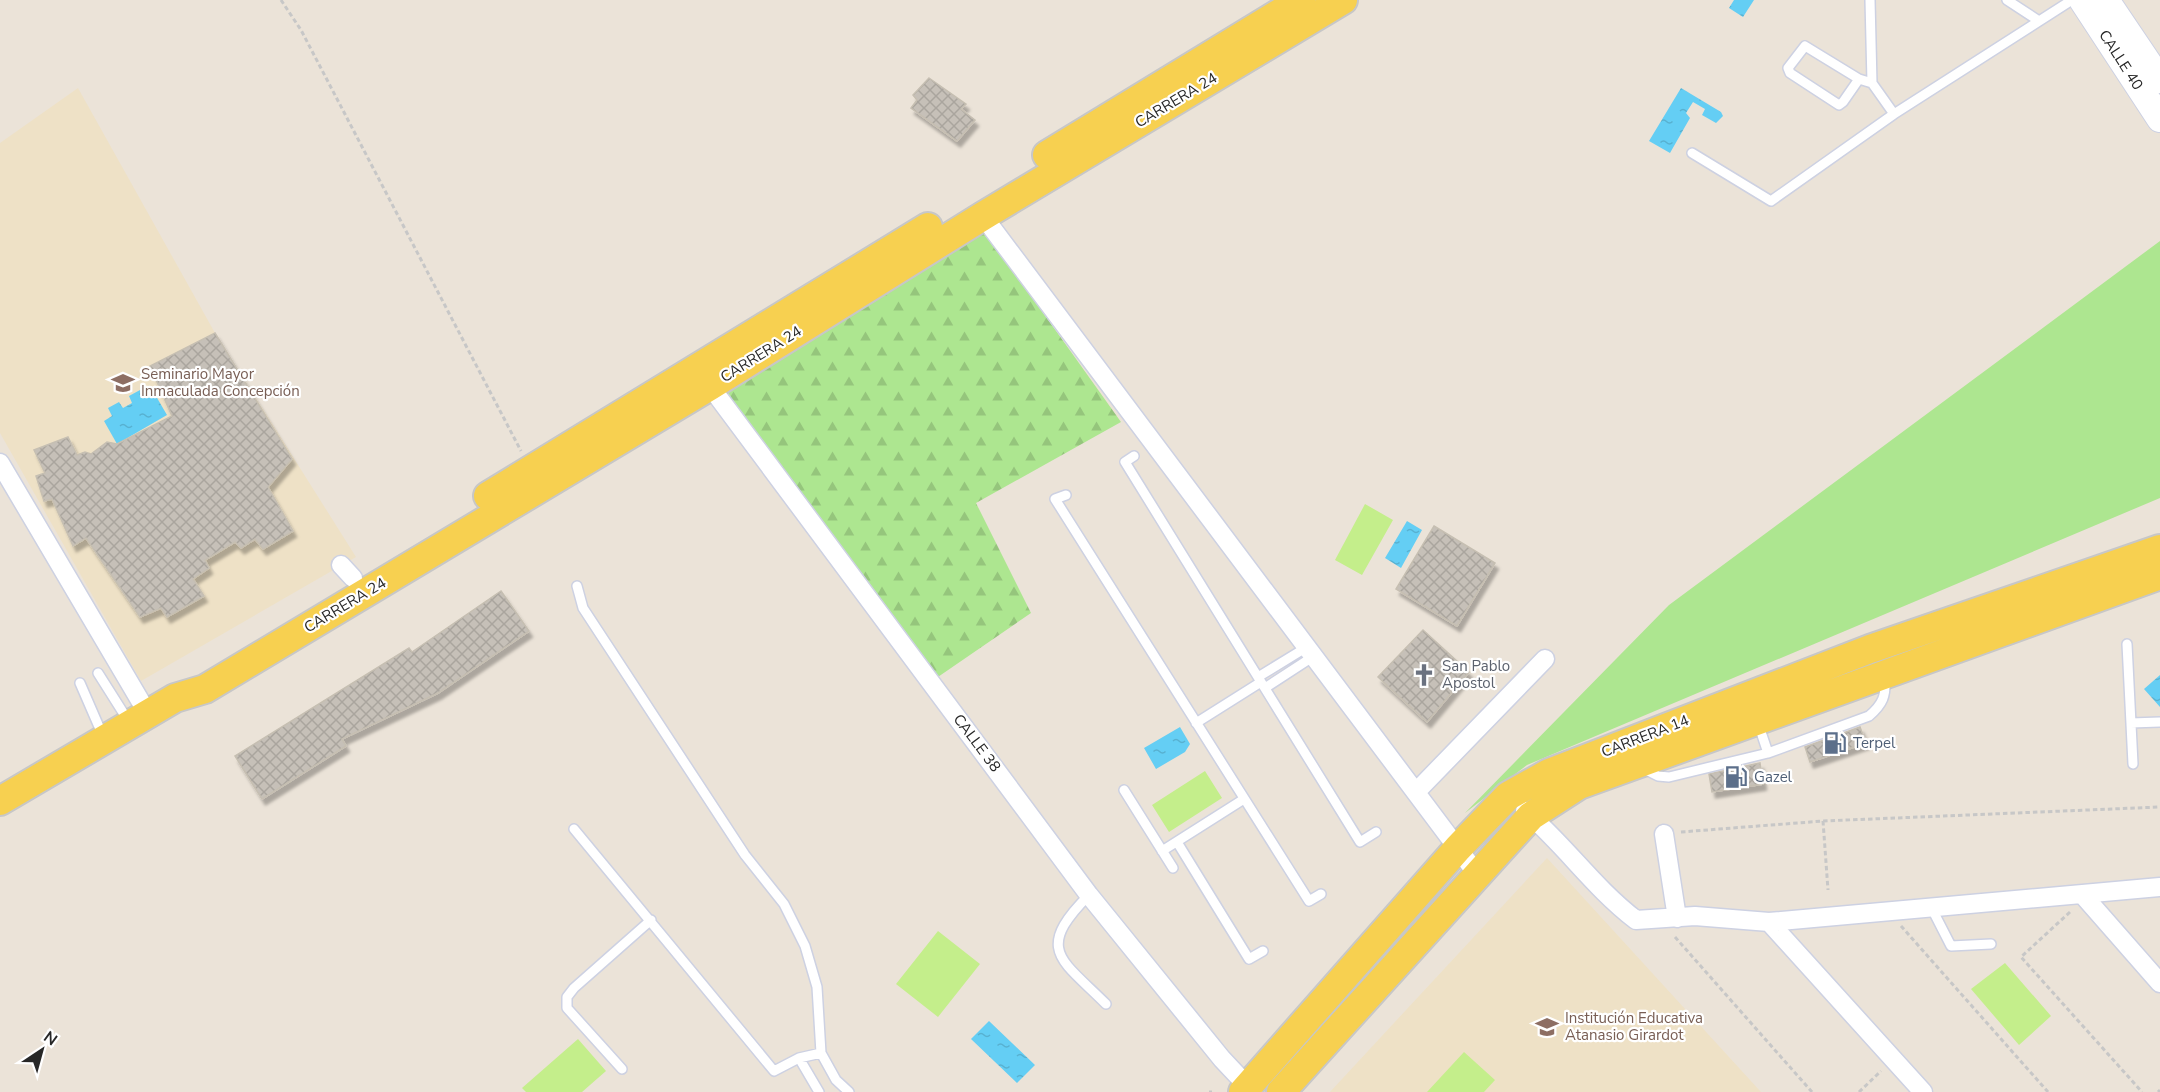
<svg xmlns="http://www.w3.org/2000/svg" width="2160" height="1092" font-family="'Nunito Sans',sans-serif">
  <defs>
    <pattern id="forest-firs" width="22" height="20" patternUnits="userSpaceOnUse" patternTransform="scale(1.5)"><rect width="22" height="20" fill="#ade690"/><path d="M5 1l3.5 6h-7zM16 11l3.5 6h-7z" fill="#95c57c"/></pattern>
    <pattern id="water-ripples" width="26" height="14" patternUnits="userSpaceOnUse" patternTransform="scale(1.5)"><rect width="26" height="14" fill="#64cef4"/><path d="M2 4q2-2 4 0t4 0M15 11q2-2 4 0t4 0" fill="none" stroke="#57b1d1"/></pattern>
    <pattern id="building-cross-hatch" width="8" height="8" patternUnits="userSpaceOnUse" patternTransform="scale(1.5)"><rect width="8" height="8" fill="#c6c0b8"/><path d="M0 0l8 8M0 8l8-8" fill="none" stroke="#aaa59e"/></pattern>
    <filter id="shadow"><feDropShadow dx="3.5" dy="6" stdDeviation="1.5" flood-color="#0004"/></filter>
  </defs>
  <rect width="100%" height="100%" fill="#ebe3d8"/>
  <!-- education -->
  <path fill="#eee1c6" d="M78,88L215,333L356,557L141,681L0,433V143Z
    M1547,858L1761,1092H1330Z"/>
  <!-- grass -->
  <path fill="#ade690" d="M2160,241V498L1527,765L1465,813L1669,605Z"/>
  <!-- forest -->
  <path fill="url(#forest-firs)" d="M982,227L1121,422L976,503L1031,613L935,679L720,389Z"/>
  <!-- pitch -->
  <path fill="#c4ee8b" d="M1365,504L1393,520L1362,575L1335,560Z
    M1205,771L1222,798L1169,832L1152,805Z
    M938,931L980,964L938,1017L896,984Z
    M2005,963L2051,1016L2019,1045L1971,989Z
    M578,1039L606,1071L582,1092H526L522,1088Z
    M1464,1052L1495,1080L1484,1092H1427Z"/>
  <!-- water -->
  <path fill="url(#water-ripples)" d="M1734,0H1754L1743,17L1729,8Z
    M1681,88L1721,112L1723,116L1716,123L1702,115L1705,109L1693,102L1686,113L1690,118L1670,153L1649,141Z
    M140,390L144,396L153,391L167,415L117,444L104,421L112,416L108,408L119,402L123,408L132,403L129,396Z
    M1407,521L1422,530L1401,568L1385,558Z
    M2160,675V707L2144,689Z
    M1180,727L1190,744L1185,752L1156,769L1144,748Z
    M989,1021L1035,1065L1017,1083L971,1039Z"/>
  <!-- building -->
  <path fill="url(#building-cross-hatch)" stroke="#c6bfb2" stroke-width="1.5" filter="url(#shadow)" d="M929,78L966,104L961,109L975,120L957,141L911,108L917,100L913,95Z
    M215,333L292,459L268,487L293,531L263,549L255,539L241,548L235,542L205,560L209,568L193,579L204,596L167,617L161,608L140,617L86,538L73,546L52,499L44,501L36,476L45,473L34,450L68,437L77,455L85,452L91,454L107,442L117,444L172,416L150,366Z
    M1434,526L1495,563L1457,626L1396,589Z
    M501,591L529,631L438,693L342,739L346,746L262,799L235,756L409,648L412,652Z
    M1423,630L1469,672L1427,722L1378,677Z
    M1860,727L1866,743L1810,762L1805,747Z
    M1760,763L1763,784L1712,792L1709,774Z"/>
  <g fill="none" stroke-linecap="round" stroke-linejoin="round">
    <!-- service casing -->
    <g stroke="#cdd1e2" stroke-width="12">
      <path id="service" d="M1870,0L1872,83L1894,114
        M2007,0L2039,21
        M1859,79L1843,102L1839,105L1790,73L1788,68L1805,46L1859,79L1872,83
        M1692,153L1771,201L1894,114L2072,0
        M1134,456L1125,462L1360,842L1376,832
        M1066,495L1055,499L1309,901L1321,894
        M577,586L583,608L745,855L784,904L805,946L817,987L821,1053L836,1080L849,1092
        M2127,644L2133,764
        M98,673L129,722
        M1258,677L1307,647
        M80,683L103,736
        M1265,688L1314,656
        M1196,723L1261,682
        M1758,723L1768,753
        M2131,723L2160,722
        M1642,768L1658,776L1669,777L1768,753L1869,716C1883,704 1886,696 1885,678
        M1124,790L1173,868
        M574,829L774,1071L799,1058L821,1053
        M1177,842L1249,959L1263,951
        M1162,851L1244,799
        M1089,895C1034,950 1061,959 1106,1004
        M1931,907L1951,946L1991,944
        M799,1058L819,1092
        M622,1069L567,1008V997L574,988L651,920"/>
    </g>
    <!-- minor casing -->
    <g stroke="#cdd1e2" stroke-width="21">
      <path id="minor" d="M983,216L1477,874
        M710,386L1089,895L1222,1059L1253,1092
        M0,463L148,714
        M341,565L353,578
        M1416,792L1545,659
        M1525,811C1565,845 1594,888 1636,920L1695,916L1769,922L2160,887
        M1664,834L1677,918
        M2082,894L2160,983
        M1769,922L1923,1092"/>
    </g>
    <!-- secondary casing -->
    <g stroke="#cdd1e2" stroke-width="28">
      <path id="secondary" d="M2082,0L2160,119
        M2106,0L2160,80"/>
    </g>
    <!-- primary casing -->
    <g stroke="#c7c7c7" stroke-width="32">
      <path id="primary" d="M1047,155L1301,0
        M488,496L928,227
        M0,801L175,698L205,689L710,386L983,216L1343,0
        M1243,1092L1458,848L1508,796L1549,773L1870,649L2160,549
        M1281,1092L1531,816L1579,785L2160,575"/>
    </g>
    <!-- path -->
    <path stroke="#c7c7c7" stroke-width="3" stroke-dasharray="4.5 3" stroke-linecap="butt" d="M281,0L301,30L521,451
      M1823,821L1828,890
      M1681,832L1823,821L2160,807
      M2070,912L2021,957L2142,1092
      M1901,926L2048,1092
      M1675,937L1812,1092
      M1209,1092H1212
      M1859,1092L1881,1071
      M2158,1092L2160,1090"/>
    <!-- service -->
    <use href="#service" stroke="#fff" stroke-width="9"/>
    <!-- minor -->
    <use href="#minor" stroke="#fff" stroke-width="18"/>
    <!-- secondary -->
    <use href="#secondary" stroke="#fff" stroke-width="26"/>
    <!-- primary -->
    <use href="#primary" stroke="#f7d050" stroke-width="28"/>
  </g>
  <!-- icons -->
  <defs>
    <g id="university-bare" transform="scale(1.8)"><path d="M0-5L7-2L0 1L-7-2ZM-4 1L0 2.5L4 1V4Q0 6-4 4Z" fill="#8d6e63" stroke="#fff" stroke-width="2.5" paint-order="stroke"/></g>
    <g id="church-bare" transform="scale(1.8)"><path d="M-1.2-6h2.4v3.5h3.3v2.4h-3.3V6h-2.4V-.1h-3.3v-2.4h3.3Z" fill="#6b7280" stroke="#fff" stroke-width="2.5" paint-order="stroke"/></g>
    <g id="fuel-bare" transform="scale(1.8)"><path d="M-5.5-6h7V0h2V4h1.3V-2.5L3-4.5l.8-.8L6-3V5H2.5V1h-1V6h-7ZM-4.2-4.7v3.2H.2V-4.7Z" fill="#5c6f8a" stroke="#fff" stroke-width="2.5" paint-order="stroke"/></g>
    <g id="school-bare" transform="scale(1.8)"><path d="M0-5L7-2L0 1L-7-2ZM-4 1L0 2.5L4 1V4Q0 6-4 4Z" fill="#8d6e63" stroke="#fff" stroke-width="2.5" paint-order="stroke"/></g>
  </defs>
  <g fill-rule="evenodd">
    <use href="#university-bare" x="123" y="383"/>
    <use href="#church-bare" x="1424" y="675"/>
    <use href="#fuel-bare" x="1835" y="743"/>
    <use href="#fuel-bare" x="1736" y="777"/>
    <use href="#school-bare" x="1547" y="1027"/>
  </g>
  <g text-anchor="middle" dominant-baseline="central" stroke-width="4.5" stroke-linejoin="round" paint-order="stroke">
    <!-- street labels -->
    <g font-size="15" fill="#272727" stroke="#fff">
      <text transform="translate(2121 60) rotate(57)">CALLE 40</text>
      <text transform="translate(1176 100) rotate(-31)">CARRERA 24</text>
      <text transform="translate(761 354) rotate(-32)">CARRERA 24</text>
      <text transform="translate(345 605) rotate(-31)">CARRERA 24</text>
      <text transform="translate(1645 736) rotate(-21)">CARRERA 14</text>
      <text transform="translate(977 743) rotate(53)">CALLE 38</text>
    </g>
    <!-- education labels -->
    <g font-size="15" fill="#785e54" stroke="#fff" text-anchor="start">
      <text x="141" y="374">Seminario Mayor<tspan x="141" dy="17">Inmaculada Concepción</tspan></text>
      <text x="1565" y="1018">Institución Educativa<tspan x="1565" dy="17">Atanasio Girardot</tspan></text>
    </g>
    <!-- worship labels -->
    <g font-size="15" fill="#5b616d" stroke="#fff" text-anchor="start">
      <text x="1442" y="666">San Pablo<tspan x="1442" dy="17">Apostol</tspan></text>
    </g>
    <!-- service labels -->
    <g font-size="15" fill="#4e5e75" stroke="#fff" text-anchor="start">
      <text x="1853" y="743">Terpel</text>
      <text x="1754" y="777">Gazel</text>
    </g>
  </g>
  <!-- north arrow -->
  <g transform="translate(42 1050) rotate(36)" stroke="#ffffff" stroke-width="4.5" paint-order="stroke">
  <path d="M0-4.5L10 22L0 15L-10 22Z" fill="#272727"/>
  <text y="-9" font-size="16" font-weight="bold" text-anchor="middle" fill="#272727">N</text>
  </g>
</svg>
